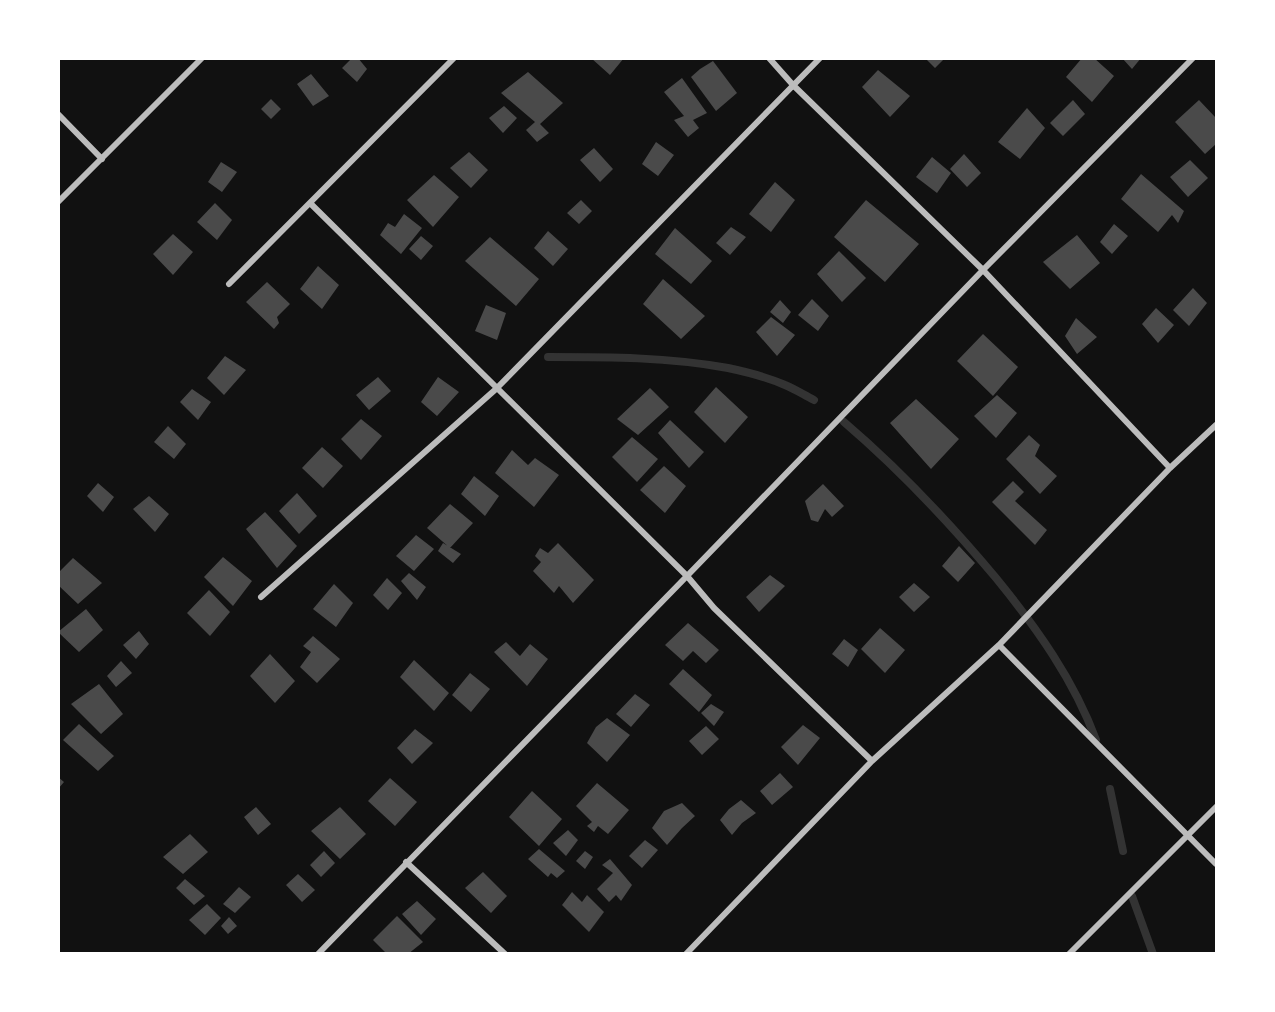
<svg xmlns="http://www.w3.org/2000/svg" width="1275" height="1012" font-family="'Fira Sans',sans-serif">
  <rect width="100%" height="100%" fill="#111"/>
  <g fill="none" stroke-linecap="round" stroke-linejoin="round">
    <!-- stream -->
    <path stroke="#333" stroke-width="8" d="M548,357C608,357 668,357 728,368C747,372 767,377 785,385C795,389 804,395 814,400
      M844,422C899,469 949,522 996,578C1036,627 1074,680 1096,740
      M1110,789L1123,851
      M1132,896L1153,954"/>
  </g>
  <!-- building -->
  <path fill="#4a4a4a" d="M352,58H358L367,69L357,82L342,68Z
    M591,58H624L610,75Z
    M925,58H945L935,68Z
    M1082,58H1094L1114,76L1092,102L1066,77Z
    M1122,58H1141L1132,69Z
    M713,61L737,93L716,111L691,77L700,69Z
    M878,70L910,96L890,117L862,87Z
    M528,72L563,103L540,124L549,133L537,142L526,130L535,122L501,93Z
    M311,74L329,96L313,106L297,84Z
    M682,78L707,113L693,120L699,128L688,137L674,120L684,116L664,92Z
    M271,99L281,109L271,119L261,109Z
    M1073,100L1085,114L1063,136L1050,123Z
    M1199,100L1216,118V144L1205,154L1175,122Z
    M504,106L517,118L503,133L489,118Z
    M1027,108L1045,128L1020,159L998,142Z
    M656,142L674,155L658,176L642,164Z
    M594,148L613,169L600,182L580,160Z
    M469,152L488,170L471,188L450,168Z
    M964,154L981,173L967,187L950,169Z
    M932,157L951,173L937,193L916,177Z
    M1190,160L1208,178L1188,197L1170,177Z
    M221,162L237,172L222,192L208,182Z
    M1141,174L1184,211L1178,223L1172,215L1158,232L1121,199Z
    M434,175L459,197L433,227L407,200Z
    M775,182L795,200L771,232L749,214Z
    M581,200L592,211L579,224L567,213Z
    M866,200L919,244L885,282L834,237Z
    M215,203L232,220L217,240L197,222Z
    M404,214L422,228L401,254L380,235L388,223L395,227Z
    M1114,224L1128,236L1112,254L1100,242Z
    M731,227L746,237L730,255L716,243Z
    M675,228L712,261L691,284L655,254Z
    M548,231L568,249L553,266L534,248Z
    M173,234L193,252L173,275L153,254Z
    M1077,235L1100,263L1070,289L1043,262Z
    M421,236L433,246L421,260L409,249Z
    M490,237L539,279L516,306L465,261Z
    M839,251L866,278L842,302L817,274Z
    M318,266L339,285L322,309L300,289Z
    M663,279L705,316L681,339L643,304Z
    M267,282L290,304L277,317L279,323L274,329L246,302Z
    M1193,288L1207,303L1189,326L1173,310Z
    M812,299L829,316L818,331L798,315Z
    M780,300L791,312L783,323L770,312Z
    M486,305L506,313L497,340L475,331Z
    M1156,308L1174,325L1158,343L1142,324Z
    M771,317L795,335L777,356L756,332Z
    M1076,318L1097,337L1077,354L1065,336Z
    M983,334L1018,367L993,396L957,361Z
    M225,356L246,370L224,395L207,378Z
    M378,377L391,391L369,410L356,395Z
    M438,377L459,392L437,416L421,402Z
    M716,387L748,417L725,443L694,412Z
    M650,388L669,407L638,435L617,419Z
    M192,389L211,402L198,420L180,402Z
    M997,395L1017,413L996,438L974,416Z
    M916,399L959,439L931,469L890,423Z
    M361,419L382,436L361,460L341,439Z
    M670,420L704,452L689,468L658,433Z
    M168,426L186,444L174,459L154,442Z
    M1029,435L1040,445L1035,456L1057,476L1040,494L1006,459Z
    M632,437L658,459L637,482L612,457Z
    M322,447L343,466L323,488L302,468Z
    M512,450L528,465L535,458L559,475L534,507L495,473Z
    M664,466L686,486L665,513L640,490Z
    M474,476L499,496L485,516L461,494Z
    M1013,481L1024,492L1015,501L1047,530L1035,545L992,502Z
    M98,483L114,497L103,512L87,496Z
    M823,484L844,506L832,517L825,509L818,522L811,520L805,501Z
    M297,493L317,516L299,534L279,511Z
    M149,496L169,514L155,532L133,509Z
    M450,504L473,523L450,548L427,528Z
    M265,512L297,546L277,568L246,529Z
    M416,535L434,549L414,571L396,556Z
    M443,543L461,554L453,563L438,551Z
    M558,543L594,580L573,603L559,586L554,593L533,571L541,562L535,556L540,548L548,553Z
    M959,546L975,563L958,582L942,566Z
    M223,557L252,581L233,606L204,577Z
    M73,558L102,583L78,604L58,585V573Z
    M409,573L426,587L417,600L401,581Z
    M770,575L785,586L759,612L746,597Z
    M387,578L402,593L388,610L373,595Z
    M914,583L930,597L914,612L899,597Z
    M334,584L353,603L336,627L313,609Z
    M209,590L230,612L210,636L187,613Z
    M86,609L103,630L79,652L58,632Z
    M688,623L719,650L706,663L693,651L683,661L665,645Z
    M880,628L905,650L885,673L861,649Z
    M139,631L149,644L136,659L123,645Z
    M313,636L340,659L317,683L300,667L311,652L303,646Z
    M844,639L858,650L848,667L832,654Z
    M506,642L520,656L530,644L548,659L527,686L494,652Z
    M270,654L295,681L275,703L250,676Z
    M414,660L449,693L434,711L400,677Z
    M121,661L132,673L116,687L107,676Z
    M683,669L712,695L699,712L669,684Z
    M470,673L490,689L471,712L452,695Z
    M99,684L123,714L101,734L71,704Z
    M635,694L650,705L631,727L616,714Z
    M711,704L724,712L714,726L701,713Z
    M607,718L630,735L607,762L587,743L596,727Z
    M79,724L114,756L98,771L63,740Z
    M803,725L820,738L798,765L781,747Z
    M706,726L719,739L702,755L689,741Z
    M415,729L433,743L412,764L397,748Z
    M780,773L793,787L772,805L760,791Z
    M58,777L64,782L58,789Z
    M390,778L417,802L395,826L368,801Z
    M597,783L629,810L608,834L598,826L594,832L587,826L592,822L576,806Z
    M532,791L562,819L539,846L509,817Z
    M741,800L756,813L742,823L732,835L720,820L729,809Z
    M682,803L695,816L682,828L667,845L652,828L664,811Z
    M256,807L271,824L258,835L244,817Z
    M340,807L366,834L340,859L311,831Z
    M568,830L578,840L566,856L553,843Z
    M190,834L208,852L183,874L163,857Z
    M645,840L658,850L642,868L629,856Z
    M539,849L565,871L557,878L551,873L548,877L528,859Z
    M324,851L335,863L321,877L310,865Z
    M585,851L593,857L585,869L576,861Z
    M610,859L632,885L621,901L616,895L609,902L597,889L613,873L602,865Z
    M483,872L507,896L491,913L465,888Z
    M298,874L315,890L302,902L286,885Z
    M185,879L205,896L194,905L176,888Z
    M239,887L251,897L235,913L223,904Z
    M572,892L582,902L587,895L604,912L589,932L562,905Z
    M417,901L436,919L421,935L402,914Z
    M207,904L221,918L205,935L189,920Z
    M397,916L423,942L408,954H387L373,940Z
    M229,917L237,926L228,934L221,926Z"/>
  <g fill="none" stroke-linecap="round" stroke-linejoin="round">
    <!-- minor -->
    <path stroke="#bcbcbc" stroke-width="6" d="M769,58L793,85L983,270L1170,468L1216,425
      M58,114L102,159
      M58,202L202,58
      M310,203L687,576L714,608L872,761
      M229,284L454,58
      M261,597L496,389L820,58
      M999,645L1170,468
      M406,862L505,954
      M318,954L687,576L983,270L1193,58
      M686,954L872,761L999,645L1216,864
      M1069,954L1216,807"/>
  </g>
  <!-- border -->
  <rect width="1275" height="1012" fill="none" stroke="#ffffff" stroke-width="120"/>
</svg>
